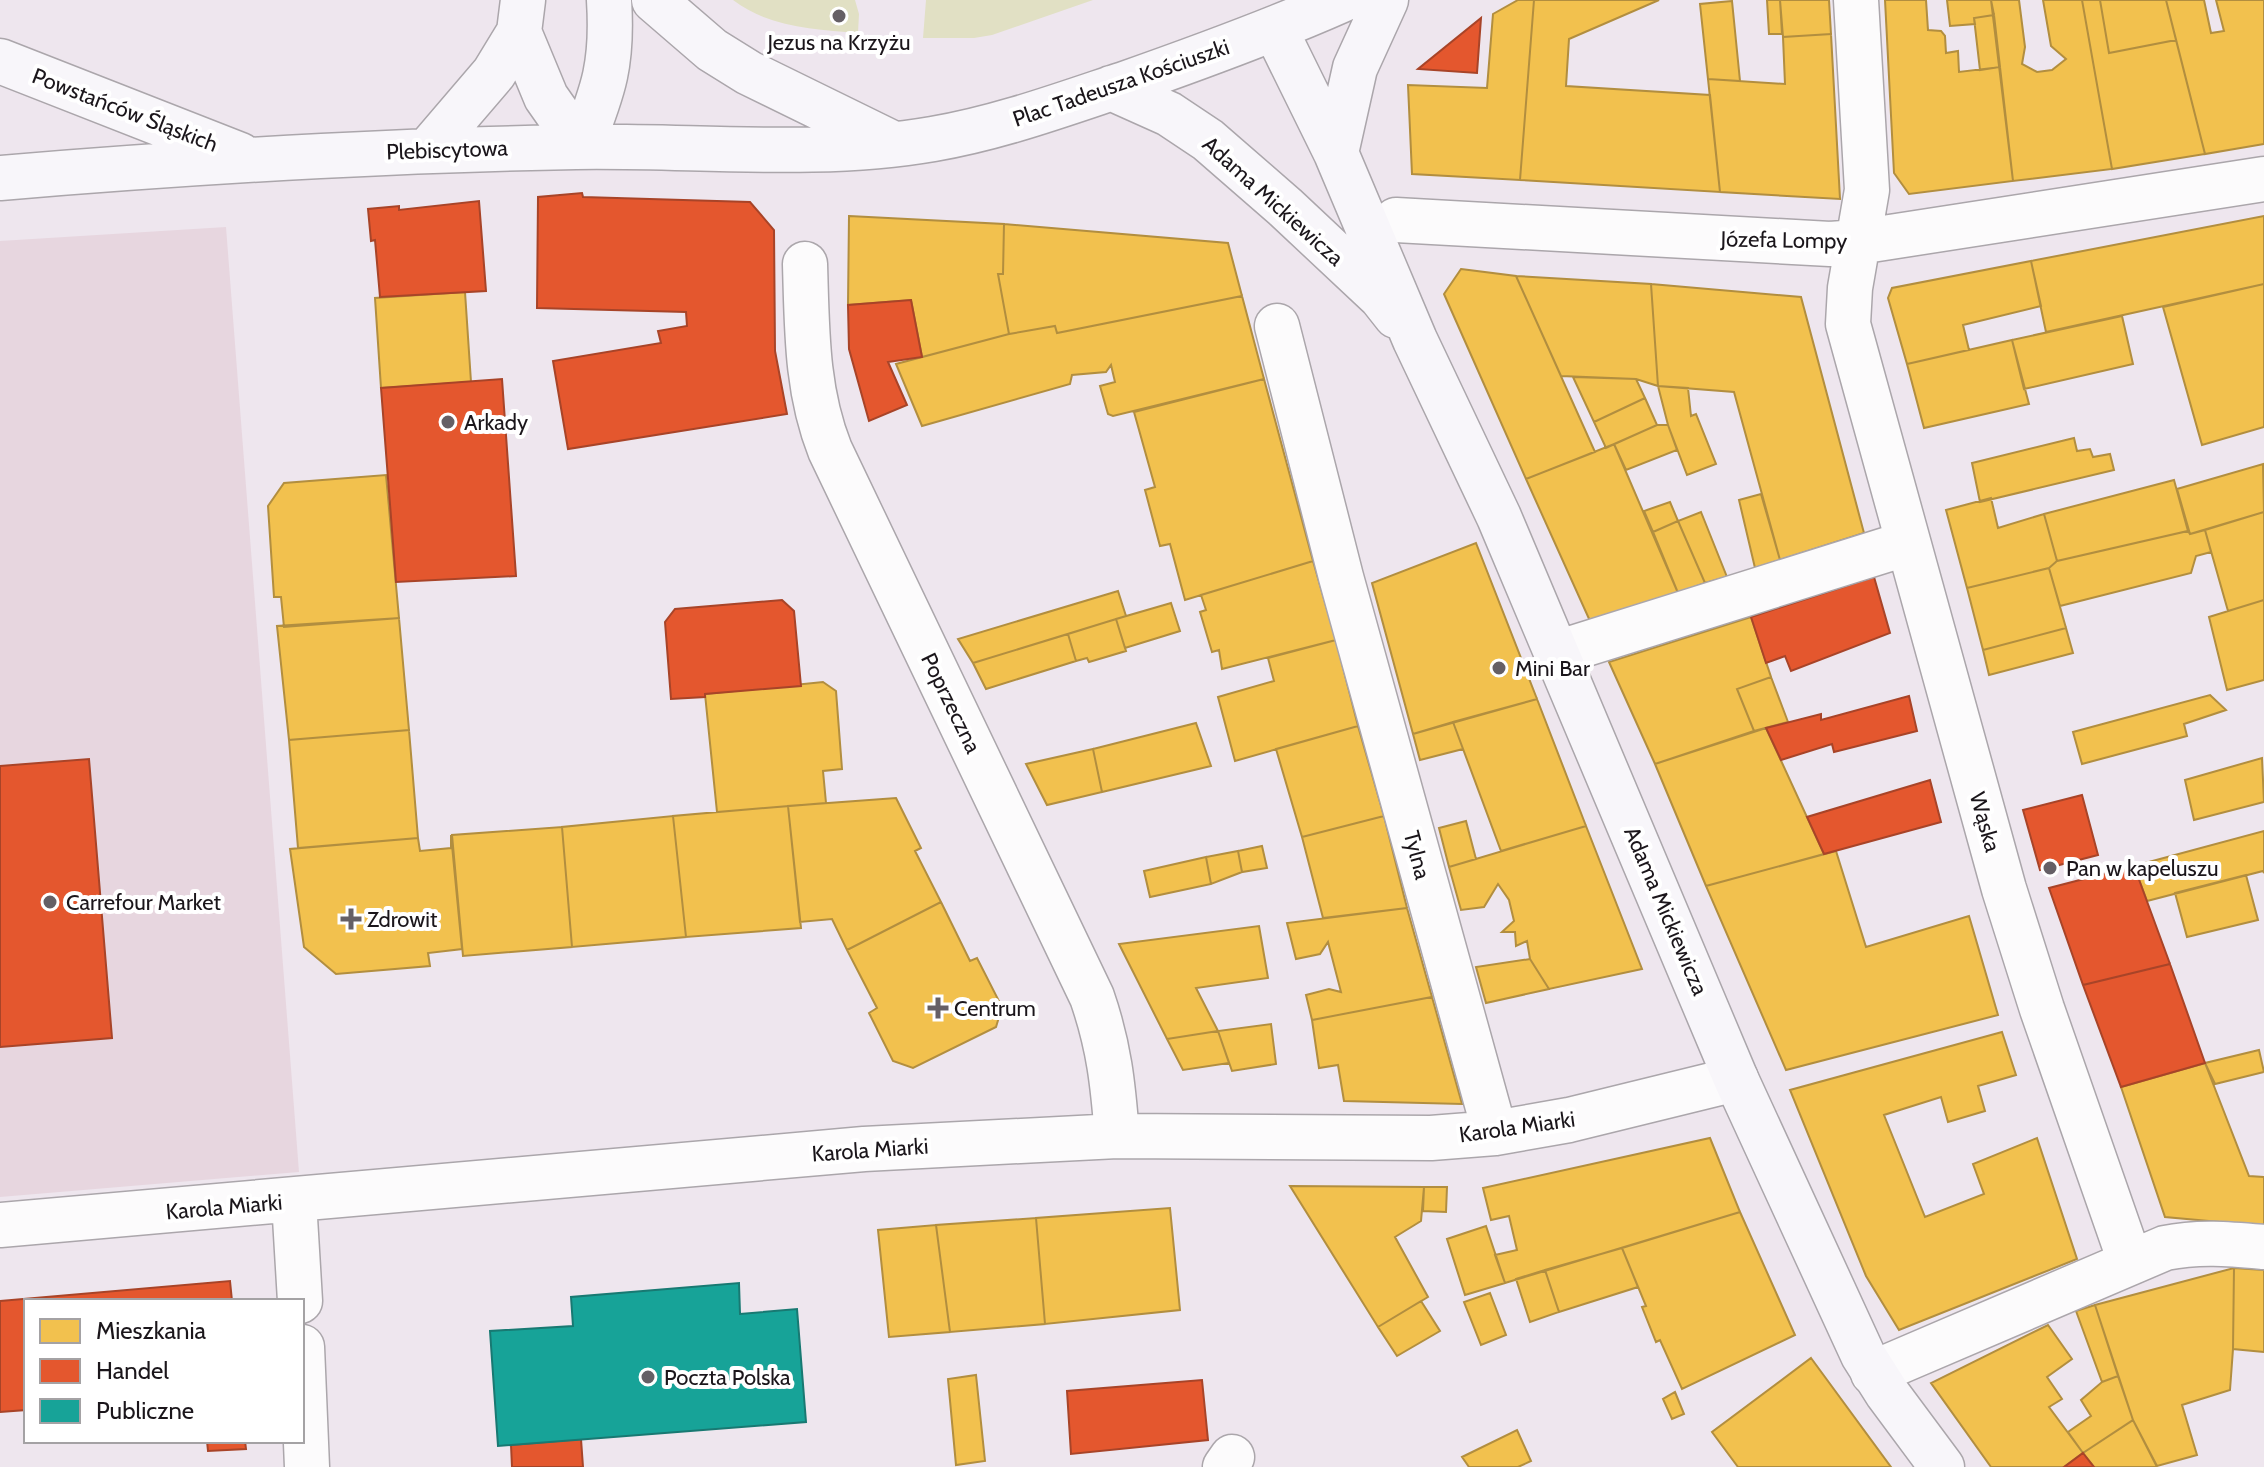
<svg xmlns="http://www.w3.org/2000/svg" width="2264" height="1467" font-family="Cabin,sans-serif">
  <rect width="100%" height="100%" fill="#eee6ee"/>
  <!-- commercial -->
  <path fill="#e7d6df" d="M226,227L299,1172L0,1197V241Z"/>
  <!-- green -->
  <path fill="#e1e0c4" d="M733,0H855L859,14L858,33C814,29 770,28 733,0Z
    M926,0H1093L992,35L974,38H923Z"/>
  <!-- homes -->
  <path fill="#f2c14e" stroke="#b28e3f" stroke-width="2" d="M1518,0H1534L1520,180L1412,174L1408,85L1487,88L1493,14Z
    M1534,0H1659L1569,39L1566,86L1710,95L1720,192L1520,180Z
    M1767,0H1780L1782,34H1769Z
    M1780,0H1829L1831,34L1783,37Z
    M1885,0H1926L1928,30L1941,31L1945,36L1946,53L1958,51L1959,72L2000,67L2013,181L1909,194L1894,173Z
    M1947,0H1991L1994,15L1974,18L1975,24L1950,26Z
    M1991,0H2019L2025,47L2022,64L2037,72L2052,70L2066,59L2051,46L2043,0H2082L2112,169L2013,181Z
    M2082,0H2100L2109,53L2176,40L2205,154L2112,169Z
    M2100,0H2166L2176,40L2109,53Z
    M2166,0H2204L2211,33L2224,31L2216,0H2264V144L2205,154Z
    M1732,1L1740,81L1708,79L1700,4Z
    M1994,15L2000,67L1980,70L1974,18Z
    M1831,34L1840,199L1720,192L1708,79L1785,84L1783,37Z
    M849,216L1004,224L1003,274H998L1009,334L922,357L911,300L848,305Z
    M2264,216V284L2046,332L2031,261Z
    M1004,224L1228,243L1242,296L1057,333L1055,326L1009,334L998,274H1003Z
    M2031,261L2041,306L1963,325L1969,350L1907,364L1888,298L1892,288Z
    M1461,269L1516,276L1595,452L1526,479L1444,294Z
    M1516,276L1651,284L1658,386L1636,379L1561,376Z
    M1651,284L1801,297L1864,533L1780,560L1734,392L1658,386Z
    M2264,284V427L2202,445L2163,307Z
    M465,292L471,382L381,388L375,298Z
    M1242,296L1264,379L1113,416L1108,414L1100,386L1115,382L1111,365L1106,372L1072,375L1070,384L922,426L896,364L1009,334L1055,326L1057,333Z
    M2122,316L2133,364L2024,389L2012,340Z
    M2012,340L2029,404L1924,428L1907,364Z
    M1573,377L1636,379L1645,398L1594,422Z
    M1264,379L1313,561L1185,600L1170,544L1160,546L1145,490L1155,487L1134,412Z
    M1658,386L1688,388L1691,416L1696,414L1716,464L1687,475L1668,425Z
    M1645,398L1657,425L1606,448L1594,422Z
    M1657,425H1668L1677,450L1626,470L1614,444Z
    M2074,438L2077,451L2090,449L2093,457L2110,454L2114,470L1980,502L1972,463Z
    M1614,444L1678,593L1590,621L1526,479Z
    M2263,464L2264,512L2190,534L2177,489Z
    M386,475L399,618L284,627L281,597H274L268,506L284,483Z
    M2174,480L2188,531L2057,561L2044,514Z
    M1761,494L1780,560L1755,568L1739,500Z
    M1991,498L1998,528L2044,514L2057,561L2049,568L1967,588L1946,510Z
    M1670,502L1678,521L1653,532L1644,511Z
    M1701,512L1727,577L1705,583L1678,521Z
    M2264,512V600L2228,611L2205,530Z
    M1678,521L1705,583L1678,593L1653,532Z
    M2205,530L2211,552L2196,556L2191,573L2060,606L2049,568L2057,561L2188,531L2190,534Z
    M1476,543L1537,699L1413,734L1372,583Z
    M1313,561L1336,640L1222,669L1219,650L1212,652L1200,612L1206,610L1201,595Z
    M2049,568L2066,628L1983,650L1967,588Z
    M1118,591L1126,616L973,663L958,639Z
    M2264,600V680L2227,690L2209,617Z
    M1171,603L1180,631L1125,648L1116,619Z
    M1751,617L1771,677L1737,689L1754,731L1655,764L1609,662Z
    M399,618L409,730L289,740L277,626Z
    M1116,619L1126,651L1089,662L1087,658L1076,661L1068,634Z
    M2066,628L2073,653L1989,675L1983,650Z
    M1068,634L1076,661L986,689L973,663Z
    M1336,640L1358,726L1235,761L1218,697L1274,681L1268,658Z
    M1771,677L1788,722L1754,731L1737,689Z
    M823,682L836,691L842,769L823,771L826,803L717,812L705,694Z
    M2210,695L2226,710L2184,724L2187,736L2082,764L2073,732Z
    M1537,699L1586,826L1501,851L1453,722Z
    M1453,722L1463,749L1420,760L1413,734Z
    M1196,723L1211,766L1102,792L1093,749Z
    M1358,726L1384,816L1302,837L1276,749Z
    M1766,728L1824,854L1706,886L1655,764Z
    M409,730L418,838L298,848L289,740Z
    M1093,749L1102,792L1047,805L1026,764Z
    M2262,758L2264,802L2194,820L2185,780Z
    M896,798L921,848L915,851L941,902L847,950L832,919L800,922L788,806Z
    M788,806L801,928L686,937L673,816Z
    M673,816L686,937L572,947L562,827Z
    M1384,816L1407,908L1323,918L1302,837Z
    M1466,821L1476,859L1449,867L1439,828Z
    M1586,826L1642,969L1549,989L1530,959L1527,941L1516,946L1515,932H1502L1514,921L1509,900L1498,884L1484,907L1461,910L1449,867Z
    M562,827L572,947L463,956L452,835Z
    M2264,831V873L2263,871L2147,901L2134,866Z
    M451,835L462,949L428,953L430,966L336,974L304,947L290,849L418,838L420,851L451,848Z
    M1262,846L1267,868L1242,872L1238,851Z
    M1238,851L1242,872L1211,884L1206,857Z
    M1836,851L1866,947L1969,916L1998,1015L1786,1070L1706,886Z
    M1206,857L1211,884L1150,897L1144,871Z
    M2246,875L2258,920L2187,937L2175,893Z
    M941,902L970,961L977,958L1002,1007L996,1027L913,1068L893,1061L869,1013L877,1008L847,950Z
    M1407,908L1432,997L1312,1020L1306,995L1329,989L1341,992L1328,942L1320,954L1296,959L1287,923Z
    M1259,926L1268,978L1196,988L1218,1031L1167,1039L1119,944Z
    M1530,959L1549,989L1486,1003L1476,967Z
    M1432,997L1462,1104L1344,1101L1338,1065L1319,1068L1312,1020Z
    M1271,1024L1276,1064L1232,1071L1218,1031Z
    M1218,1031L1229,1063L1183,1070L1167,1039Z
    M2002,1032L2016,1075L1978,1086L1985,1111L1948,1122L1941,1097L1884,1115L1925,1217L1984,1194L1973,1164L2037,1138L2077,1259L1899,1330L1866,1276L1790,1090Z
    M2259,1050L2264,1072L2215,1084L2205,1063Z
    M2205,1063L2249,1176L2264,1177V1226L2165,1217L2121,1087Z
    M1710,1138L1740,1212L1505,1283L1495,1255L1517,1250L1509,1216L1491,1220L1483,1188Z
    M1290,1186L1424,1187L1421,1221L1395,1237L1428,1297L1378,1327Z
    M1424,1187H1447L1446,1212L1423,1211Z
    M1170,1208L1180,1310L1045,1324L1036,1218Z
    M1740,1212L1795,1335L1682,1389L1660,1340L1656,1342L1642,1307L1646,1306L1622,1248Z
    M1036,1218L1045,1324L950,1332L936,1225Z
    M936,1225L950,1332L889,1337L878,1230Z
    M1486,1226L1505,1283L1465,1295L1447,1239Z
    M1622,1248L1638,1287L1559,1312L1545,1270Z
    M2234,1268L2233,1349L2230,1390L2182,1405L2197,1455L2157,1466L2133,1420L2095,1305Z
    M2234,1268L2264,1270V1352L2233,1349Z
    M1545,1270L1559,1312L1530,1322L1516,1279Z
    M1490,1293L1506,1335L1481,1345L1464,1302Z
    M1421,1301L1440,1331L1397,1356L1378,1327Z
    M2095,1305L2118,1376L2102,1382L2076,1311Z
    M2048,1325L2072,1359L2047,1377L2062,1399L2049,1407L2083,1453L2064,1467H1991L1931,1383Z
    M1811,1358L1891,1467H1738L1712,1432Z
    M976,1375L985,1461L956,1465L948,1379Z
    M2118,1376L2133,1420L2083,1453L2068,1432L2091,1416L2081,1400L2102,1382Z
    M1675,1392L1684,1414L1672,1419L1663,1399Z
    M2133,1420L2157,1467H2094L2083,1453Z
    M1517,1430L1531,1461L1518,1467H1469L1462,1457Z"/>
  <!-- shops -->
  <path fill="#e4572e" stroke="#a84428" stroke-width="2" d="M1481,18L1477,73L1418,69Z
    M582,193L583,197L750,202L774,230L775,351L787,414L568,449L553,361L661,343L658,331L687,326L686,312L537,308L538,197Z
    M479,201L486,291L380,297L375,240L371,241L368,209L399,206V210Z
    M911,300L922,357L888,362L907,405L869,421L849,349L848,305Z
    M502,379L516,576L396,582L381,388Z
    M1874,577L1890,633L1791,671L1785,656L1766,663L1751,617Z
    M782,600L794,611L801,686L705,694V697L671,699L665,622L675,609Z
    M1909,696L1917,731L1834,752L1832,744L1781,760L1766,728L1821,714V720Z
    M89,759L112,1038L0,1047V766Z
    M1930,780L1941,822L1824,854L1807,817Z
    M2082,795L2098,855L2040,870L2023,810Z
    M2134,866L2170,964L2083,985L2049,888Z
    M2170,964L2205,1063L2121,1087L2083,985Z
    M230,1281L232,1301H26V1410L0,1412V1301Z
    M1202,1380L1208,1440L1071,1454L1067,1391Z
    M581,1439L583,1467H512L511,1445Z
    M207,1441H245L246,1449L208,1451Z
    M2083,1453L2094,1467H2064Z"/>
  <!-- public -->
  <path fill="#17a398" stroke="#187972" stroke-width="2" d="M739,1283L740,1314L797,1309L806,1422L498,1446L490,1331L573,1326L571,1297Z"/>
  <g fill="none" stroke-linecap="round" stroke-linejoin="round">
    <!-- street casing -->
    <g stroke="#aba6ab" stroke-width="47">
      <path id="street" d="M1856,0L1867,190L1850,288L1848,324L2004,889L2042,1009L2130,1261
        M1396,220L1830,244L1858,242L2264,179
        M805,264C807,328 806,390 830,450L1092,997C1109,1046 1113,1084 1117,1136
        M1277,326L1341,577L1495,1133
        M1557,653L1908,543
        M294,1201L300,1301
        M0,1225L864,1149L1117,1136L1431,1138L1495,1133L1569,1120L1736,1079
        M302,1347L307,1467
        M1873,1373L2165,1248C2199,1241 2230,1244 2264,1247
        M1225,1467L1232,1457"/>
    </g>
    <!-- secondary casing -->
    <g stroke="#aba6ab" stroke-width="47">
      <path id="secondary" d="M523,0L519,32L546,97L581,147
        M654,0L712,50L749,73L892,143
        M1275,29L1336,153L1415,340L1499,517L1736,1079L1863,1355L1887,1393L1942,1467
        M0,61L240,155
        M1111,88L1169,114L1208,140L1285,207L1381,297L1396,316
        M581,147C604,89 613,63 609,0
        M429,149L494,73L519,32
        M1336,153L1355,68L1386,0
        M0,178C192,162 384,150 576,147C693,145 817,159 933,139C998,128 1061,105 1124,84C1198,58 1270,32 1342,0"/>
    </g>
    <!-- street -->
    <use href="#street" stroke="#fcfbfc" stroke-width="44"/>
    <!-- secondary -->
    <use href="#secondary" stroke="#f8f6fa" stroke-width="44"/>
  </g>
  <!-- markers -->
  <g fill="#655f65" stroke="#fff" stroke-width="3">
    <circle cx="839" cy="16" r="8"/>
    <circle cx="448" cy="422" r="8"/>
    <circle cx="1499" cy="668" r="8"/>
    <circle cx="2050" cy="868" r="8"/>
    <circle cx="50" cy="902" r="8"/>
    <path d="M347 907h8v8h8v8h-8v8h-8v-8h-8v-8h8z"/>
    <path d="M934 996h8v8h8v8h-8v8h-8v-8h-8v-8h8z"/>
    <circle cx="648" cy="1377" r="8"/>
  </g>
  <g text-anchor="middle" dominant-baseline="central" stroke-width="8" stroke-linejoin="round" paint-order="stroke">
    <!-- poi labels -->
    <g font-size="22" fill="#1b161b" stroke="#fff" text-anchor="start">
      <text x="839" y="42" text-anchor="middle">Jezus na Krzyżu</text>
      <text x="464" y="422">Arkady</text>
      <text x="1515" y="668">Mini Bar</text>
      <text x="2066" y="868">Pan w kapeluszu</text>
      <text x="66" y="902">Carrefour Market</text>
      <text x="367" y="919">Zdrowit</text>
      <text x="954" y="1008">Centrum</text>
      <text x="664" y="1377">Poczta Polska</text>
    </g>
    <!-- street labels -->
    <g font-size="22" fill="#1b161b" stroke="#fff">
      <text transform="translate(1121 83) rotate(-19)">Plac Tadeusza Kościuszki</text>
      <text transform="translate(125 110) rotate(21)">Powstańców Śląskich</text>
      <text transform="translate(447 150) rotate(-2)">Plebiscytowa</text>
      <text transform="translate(1273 201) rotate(42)">Adama Mickiewicza</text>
      <text transform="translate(1784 240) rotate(1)">Józefa Lompy</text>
      <text transform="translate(951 703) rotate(64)">Poprzeczna</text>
      <text transform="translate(1985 822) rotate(74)">Wąska</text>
      <text transform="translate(1417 855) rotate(75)">Tylna</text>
      <text transform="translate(1666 911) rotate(67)">Adama Mickiewicza</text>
      <text transform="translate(1517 1127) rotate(-8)">Karola Miarki</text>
      <text transform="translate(870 1150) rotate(-4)">Karola Miarki</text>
      <text transform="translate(224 1207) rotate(-5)">Karola Miarki</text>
    </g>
  </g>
  <!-- legend -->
  <rect x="24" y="1299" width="280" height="144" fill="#ffffff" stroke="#a4a2a4" stroke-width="2"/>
  <rect x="40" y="1319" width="40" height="24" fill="#f2c14e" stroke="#a4a2a4" stroke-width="2"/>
  <text x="96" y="1339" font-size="24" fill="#1b161b">Mieszkania</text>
  <rect x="40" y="1359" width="40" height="24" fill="#e4572e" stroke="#a4a2a4" stroke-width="2"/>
  <text x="96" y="1379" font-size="24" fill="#1b161b">Handel</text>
  <rect x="40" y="1399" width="40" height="24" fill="#17a398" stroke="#a4a2a4" stroke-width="2"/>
  <text x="96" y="1419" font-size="24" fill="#1b161b">Publiczne</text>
</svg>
